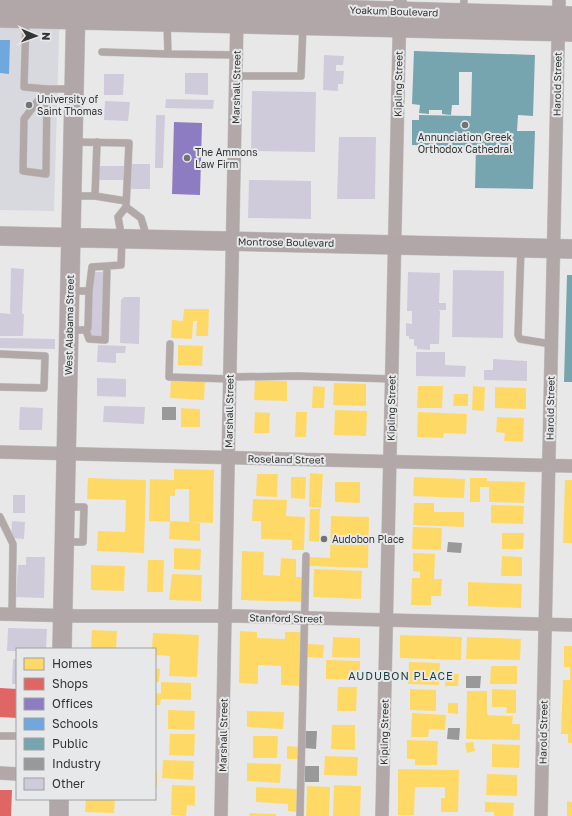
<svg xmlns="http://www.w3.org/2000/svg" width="572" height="816" font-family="'Golos Text',sans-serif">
  <rect width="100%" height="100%" fill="#e8e8e9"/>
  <!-- built -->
  <path fill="#d7d9de" d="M0,0H60L54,211L0,210Z"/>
  <!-- homes -->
  <path fill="#ffd966" d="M184,309H209L208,336H196L197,321H193L192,339L171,338L172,320L183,321Z
    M178,345L203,346L202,366L178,365Z
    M171,380L205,381L204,400L170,398Z
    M255,380L287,381V401L254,400Z
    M334,383L366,384V406L333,405Z
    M313,386L325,387L324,408H312Z
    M418,386H443L442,408H417Z
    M473,386L485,387L484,411L472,410Z
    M495,387L526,388V409L495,408Z
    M454,394H468V406H453Z
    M181,408L200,409V427H181Z
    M335,410L367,411L366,436L334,435Z
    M255,412L270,413L269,433H254Z
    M296,412H307L306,437H295Z
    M418,412L467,414L466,434L444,433L443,438L417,437Z
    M497,417L524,418L523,442L504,441L505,433L496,432Z
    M174,469L214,470L213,523L191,522L200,523V541L169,539L170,521L189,522V489H175V496H170V522L149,521L150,479L174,480Z
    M310,473L323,474L321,508L309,507Z
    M257,474H278L277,497L256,496Z
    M291,477H306L305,499L291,498Z
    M414,477L465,479L464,498L413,496Z
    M88,478L146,480L144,553L97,551L98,531L125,532L126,500L87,499Z
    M470,478H487V481L525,482L524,503L489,502V487H480V502H470Z
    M565,480H572V543H563Z
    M335,482H360V503L335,502Z
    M253,499L287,500L286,516L305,517L304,550H292V540L261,539V521H252Z
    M414,503H434V512H464V527L413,525Z
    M491,505L524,506L523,524L491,523Z
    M310,509H320L319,542L309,541Z
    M331,516L369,517L368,568L310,566V557L330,558Z
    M413,527L442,528L441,550L412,549Z
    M502,533H524L523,549H502Z
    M174,548L201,549L200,570L174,569Z
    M242,551L264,552L263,575L280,576L281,558L296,559V577H304L303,602L241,600Z
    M413,553L435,554L434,579H442L441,596H431V605H411L412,578H420V572L413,571Z
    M502,556L522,557V576H501Z
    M148,560H164L163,592H147Z
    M91,565L125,566L124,591L91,590Z
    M314,569L362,571L361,599L313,597Z
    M172,574L202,575L201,601L169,600Z
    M468,582L522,584L521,608L468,606Z
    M92,630L117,631L116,649H91Z
    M240,631L257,632V638L285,639V632H304L302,686L281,685V666L258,665V684L239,683Z
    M153,633L199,635L197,677L169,676L170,656L155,655V649H152Z
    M400,635L462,637L461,660L400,658Z
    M333,637L360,638V658L332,657Z
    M467,637L521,639L520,660L466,659Z
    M308,644L324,645L323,658L307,657Z
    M564,646H572V743H568V734H561L563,680H570V667H564Z
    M326,660L360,661V680L326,679Z
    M409,662L440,663L439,685L408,684Z
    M491,666H517V684H490Z
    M155,668L160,669L159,682H155Z
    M445,674H459L458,686H445Z
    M161,682L191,683V700L161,699L160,705H155V693L161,694Z
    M338,687H357L356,711H337Z
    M410,689L436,690V711L410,710Z
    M492,689L516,690V713H506L507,707H492Z
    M467,691H487V715L513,716L512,724H520V740L466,739Z
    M448,703H458V714L448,713Z
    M168,710L195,711L194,730L168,729Z
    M247,711L284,712L283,729L247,727Z
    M412,713L446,715L445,730L429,729L428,737H411Z
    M332,725H355V750L331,749Z
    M170,734H195L194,756L169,755Z
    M253,736H278L277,758H253Z
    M407,740L438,741L437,765H415V759H407Z
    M473,742L475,751L467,753L465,743Z
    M492,744L520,745L519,768L492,767Z
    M287,746L299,747V759H287Z
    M325,756L358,757L357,776L324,775Z
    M163,760L194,761L193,780L162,778Z
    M247,763L281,764L280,783L247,781Z
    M398,769L459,770L458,812H441V798H445V787H415L414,815H398Z
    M155,772H157V786H155Z
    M487,774L517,775V796L486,795Z
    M172,785L195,786V806L187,805L186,816L171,815Z
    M334,785L361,786L360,816H333Z
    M307,786L330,787L329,816H306Z
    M256,787L299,789L298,812L288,811V804L256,802Z
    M86,799H115L114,813L85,812Z
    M567,801L572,802V816H567Z
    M485,802L514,803L513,816H494V812H485Z
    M250,813L276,814V816H249Z"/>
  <!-- shops -->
  <path fill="#e06666" d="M0,688L17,689V718L0,717Z
    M0,790H12L11,816H0Z"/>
  <!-- offices -->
  <path fill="#8e7cc3" d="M174,122L202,123L200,195L172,194Z"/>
  <!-- schools -->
  <path fill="#6fa8dc" d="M0,40H10L9,74L0,73Z"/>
  <!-- public -->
  <path fill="#76a5af" d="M414,51L535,55L533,116L518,115L517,131H535L533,189L475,188L476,147L412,145V120H419V115L471,116L472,72H459V105H452L451,115L442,114V110H429V114L419,113L420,105L412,104Z
    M567,275H572V382H564Z"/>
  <!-- industry -->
  <path fill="#999" d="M162,407H176V420H162Z
    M448,542L462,543L461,553L447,552Z
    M466,676H481L480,688H466Z
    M448,728H460L459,740L447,739Z
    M305,731H317L316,749L304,748Z
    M305,766H319V782H305Z"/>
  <!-- building -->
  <path fill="#d0cbda" d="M324,55L344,56L343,65H336V71H344L343,84H338V91L323,90Z
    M185,73H208V95L185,94Z
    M104,74H124L123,95H104Z
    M252,91L316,92L315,152L251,151Z
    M166,99L214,100L213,109L165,108Z
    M105,101L130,102L128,121L104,120Z
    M156,115H165L163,168H155Z
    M339,137H376L375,199H337Z
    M131,164H150V189H131Z
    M98,166H124V180H98Z
    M249,180L311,181V219L248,218Z
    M11,268L24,269L22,314H24L23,336H0V313L11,314L10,312Z
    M453,270L504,271L503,338L452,337Z
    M92,272H104L102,336H90Z
    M408,272L440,273L439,303H446V310H439V311H440L439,344H430V350L417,349V346H414V339H409V336H406V323L412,324V311H407Z
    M124,297H140L139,344L120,343L121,300Z
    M0,338L55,339V349L0,348Z
    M98,345L126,346L125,353H116V363L97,362Z
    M416,352H445V365L466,366L465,377L416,376Z
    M493,359L527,361V381L484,380V370H493Z
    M97,378L126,379V397L97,396Z
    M104,406L145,407L144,424L103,422Z
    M20,407L43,408L42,430H19Z
    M13,495H25V513H13Z
    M12,521L25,522L24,539L11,538Z
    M26,557H45L44,598L16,597L18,565H26Z
    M8,628L47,629L46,649H17V651H7Z
    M13,659H17V684H12Z"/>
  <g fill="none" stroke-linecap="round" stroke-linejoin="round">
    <!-- lane casing -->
    <g stroke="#c4c4c5" stroke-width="8">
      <path id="lane" d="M463,13L464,0
        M26,20L24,87L47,89
        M102,52L168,54L167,22
        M168,54L237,55
        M236,76H301L303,25
        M47,89L24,119L23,171L46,174L47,89H74
        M73,196H95L126,201
        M95,196L97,142
        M126,207L141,218L147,238
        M521,248L518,335L520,339L551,344
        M71,291H89L92,267L107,266
        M70,330H86L89,339L105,340L107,266L121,265L122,239L118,217L126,207L129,143L73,142
        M86,330L88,328L89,291
        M170,344L169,377L230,379
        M0,354L45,356L44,388L0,387
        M230,377L298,376L392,379
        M0,517L13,544L12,614
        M64,542H83L84,507H65
        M0,736H17
        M300,816L306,556"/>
    </g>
    <!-- street casing -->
    <g stroke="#c4c4c5" stroke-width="14">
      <path id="street" d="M0,452L572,466
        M0,614L78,616H238L572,625
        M0,773L17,774
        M221,816L237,16
        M382,816L400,0
        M541,816L559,0"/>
    </g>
    <!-- secondary casing -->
    <g stroke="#c4c4c5" stroke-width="20">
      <path id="secondary" d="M0,0L572,16
        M0,18L572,32
        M0,236L572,249
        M62,649L76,0
        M59,799V816"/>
    </g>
    <!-- lane -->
    <use href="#lane" stroke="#b2a8a8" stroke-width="7"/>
    <!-- street -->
    <use href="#street" stroke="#b2a8a8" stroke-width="13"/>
    <!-- secondary -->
    <use href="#secondary" stroke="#b1a7a8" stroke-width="19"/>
  </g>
  <!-- markers -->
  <g fill="#727373" stroke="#e7e8ea" stroke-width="1.5">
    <circle cx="29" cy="105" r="4"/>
    <circle cx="465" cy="125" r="4"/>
    <circle cx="187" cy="158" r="4"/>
    <circle cx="324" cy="539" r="4"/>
  </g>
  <g text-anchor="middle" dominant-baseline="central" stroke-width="4" stroke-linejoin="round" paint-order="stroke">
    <!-- street labels -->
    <g font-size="10" fill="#333434" stroke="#e7e8ea">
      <text transform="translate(394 11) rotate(2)">Yoakum Boulevard</text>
      <text transform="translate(398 84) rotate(-89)">Kipling Street</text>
      <text transform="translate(557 84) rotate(-89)">Harold Street</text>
      <text transform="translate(236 87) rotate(-89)">Marshall Street</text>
      <text transform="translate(286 242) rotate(1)">Montrose Boulevard</text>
      <text transform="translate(69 325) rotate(-89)">West Alabama Street</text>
      <text transform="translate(391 408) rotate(-89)">Kipling Street</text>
      <text transform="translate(550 408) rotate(-89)">Harold Street</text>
      <text transform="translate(229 411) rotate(-89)">Marshall Street</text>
      <text transform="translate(286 459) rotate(1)">Roseland Street</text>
      <text transform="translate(286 618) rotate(1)">Stanford Street</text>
      <text transform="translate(384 732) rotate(-89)">Kipling Street</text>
      <text transform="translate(543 732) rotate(-89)">Harold Street</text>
      <text transform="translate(223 735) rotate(-89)">Marshall Street</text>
    </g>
    <!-- poi labels -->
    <g font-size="10" fill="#333434" stroke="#e7e8ea" text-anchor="start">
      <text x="37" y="99">University of<tspan x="37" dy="12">Saint Thomas</tspan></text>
      <text x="465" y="137" text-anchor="middle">Annunciation Greek<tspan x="465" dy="12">Orthodox Cathedral</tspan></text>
      <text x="195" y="152">The Ammons<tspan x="195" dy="12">Law Firm</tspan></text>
      <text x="332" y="539">Audobon Place</text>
    </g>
    <!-- neighbourhood labels -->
    <g font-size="11" letter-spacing="1" fill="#1c3e42" stroke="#e7e8ea">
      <text x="401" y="675">AUDUBON PLACE</text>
    </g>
  </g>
  <!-- legend -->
  <rect x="16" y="648" width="140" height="152" fill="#e7e8ea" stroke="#9fa0a1"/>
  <rect x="24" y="658" width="20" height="12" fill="#ffd966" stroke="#9fa0a1"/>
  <text x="52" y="668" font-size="12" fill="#333434">Homes</text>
  <rect x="24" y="678" width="20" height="12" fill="#e06666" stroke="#9fa0a1"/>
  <text x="52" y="688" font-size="12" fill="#333434">Shops</text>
  <rect x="24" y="698" width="20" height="12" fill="#8e7cc3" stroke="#9fa0a1"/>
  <text x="52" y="708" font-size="12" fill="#333434">Offices</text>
  <rect x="24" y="718" width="20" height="12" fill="#6fa8dc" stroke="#9fa0a1"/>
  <text x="52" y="728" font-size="12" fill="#333434">Schools</text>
  <rect x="24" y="738" width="20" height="12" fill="#76a5af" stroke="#9fa0a1"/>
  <text x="52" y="748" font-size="12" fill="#333434">Public</text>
  <rect x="24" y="758" width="20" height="12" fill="#999999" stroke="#9fa0a1"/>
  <text x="52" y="768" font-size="12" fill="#333434">Industry</text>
  <rect x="24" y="778" width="20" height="12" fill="#d0cbda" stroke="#9fa0a1"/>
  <text x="52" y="788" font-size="12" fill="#333434">Other</text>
  <!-- north arrow -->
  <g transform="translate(36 36) rotate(92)" stroke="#e7e8ea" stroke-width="3" paint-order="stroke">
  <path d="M0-3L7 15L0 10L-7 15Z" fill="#333434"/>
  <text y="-6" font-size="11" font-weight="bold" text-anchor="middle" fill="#333434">N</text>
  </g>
</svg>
